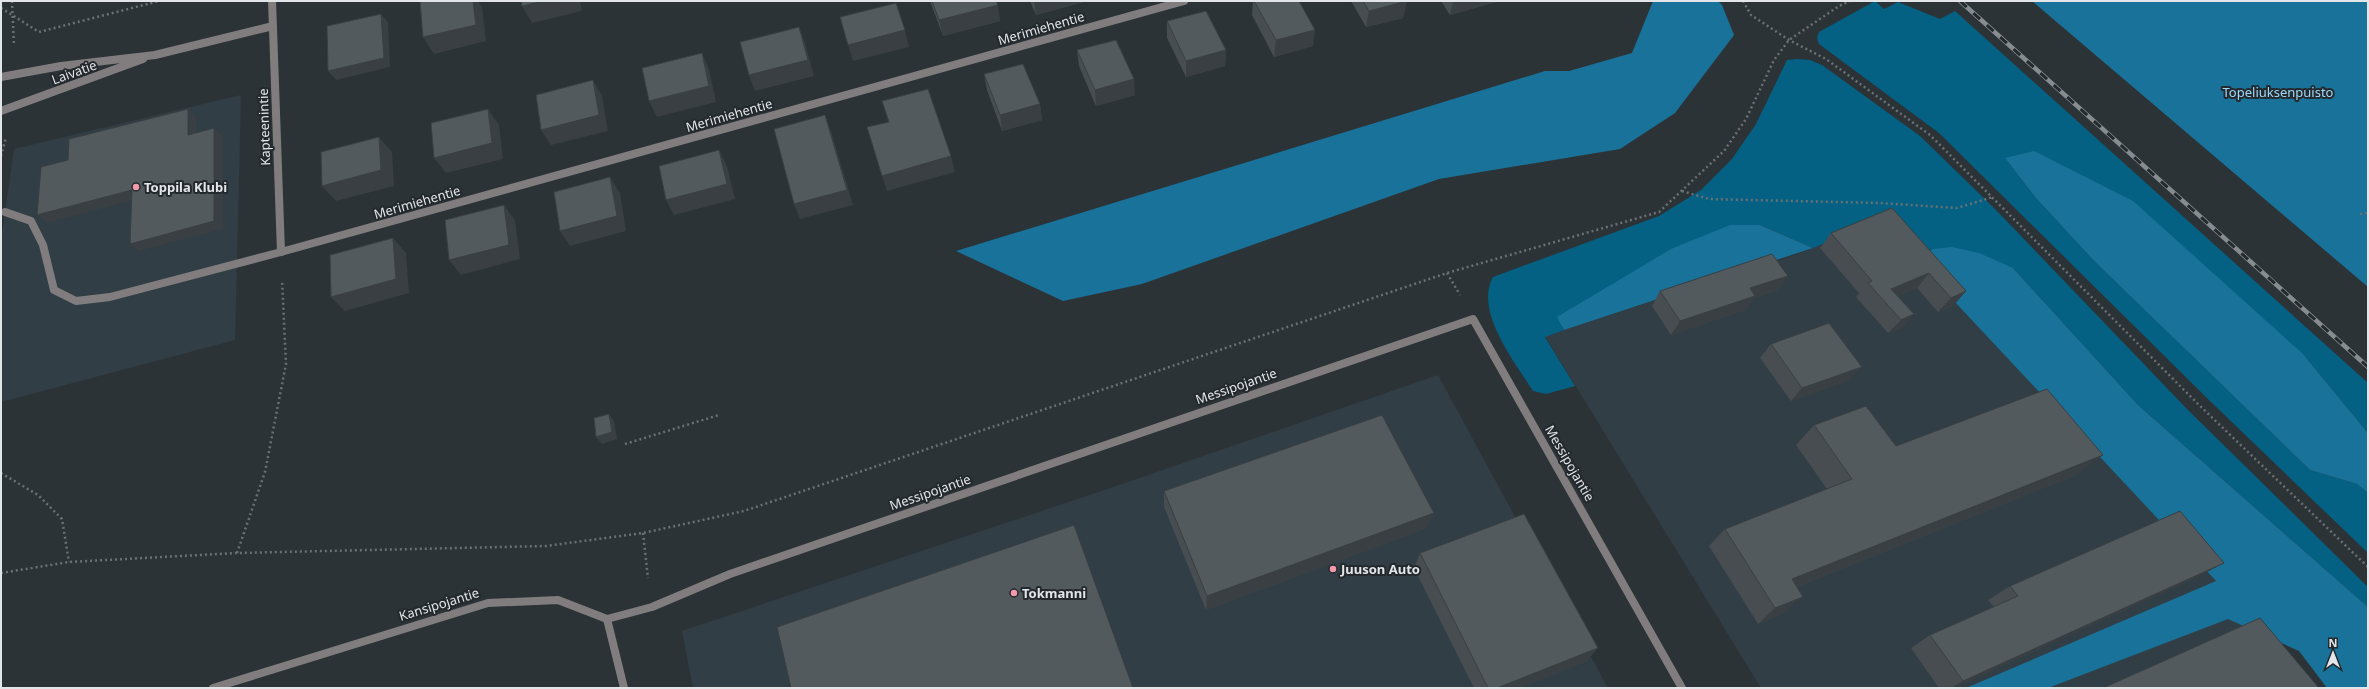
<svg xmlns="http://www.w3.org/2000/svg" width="2369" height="689" font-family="'Noto Sans',sans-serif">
  <rect width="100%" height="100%" fill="#2c3337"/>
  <!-- built -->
  <path fill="#323e45" d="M241,95L235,340L1,402V240L14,149Z
    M1880,221L2216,581L2319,688H1761L1545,336L1798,254Z
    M1438,375L1608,688H693L682,631L1096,493Z"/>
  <!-- green -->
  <path fill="#046184" d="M1875,1L1884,9L1898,2L1940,19L1955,11L2368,383V433L2303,354L2005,158L2035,197L2094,261L2310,470L2357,484L2368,493V553L2211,402L1939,133L1819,44L1817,38L1819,32Z
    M1797,59L1810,60L1822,65L1920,136L1995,209L2188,410L2368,587V607L2138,405L2013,268L1925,256L1880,221L1813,248L1760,225L1558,317L1564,330L1545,337L1575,386L1546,394L1533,391C1515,362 1474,311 1493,277L1659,216L1701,190L1732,159L1756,124L1787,60Z"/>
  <!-- forest -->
  <path fill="#197299" d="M1653,1H1718L1722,5L1734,35L1675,113L1620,149L1439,179L1142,284L1063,301L956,251L1545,71H1569L1632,53Z
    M2032,1H2368V287Z
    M2034,151L2133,201L2303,354L2368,433V493L2357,484L2310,470L2094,261L2035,197L2005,158Z
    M1730,225H1760L1813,248L1564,330L1557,317L1671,249Z
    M1952,247L1979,253L2013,268L2138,405L2368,607V688H2327L2299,651L2228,619L2048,688H1966L2216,581L1925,270V256L1933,249Z"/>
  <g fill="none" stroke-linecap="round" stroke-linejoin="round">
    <!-- path -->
    <path stroke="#6a7074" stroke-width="2.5" stroke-dasharray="2 3" stroke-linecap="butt" d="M12,1L14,46
      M1743,1L1751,15L1789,40L1826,59L1930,135L2200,406L2368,567
      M1,8L39,32L159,1
      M1,156L6,137
      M1682,191L1709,199L1880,203L1957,208L1993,197
      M2360,214L2368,213
      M1447,273L1460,295
      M625,444L719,415
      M1,473L38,495L62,519L69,562
      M643,533L648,578
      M237,553L265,472L286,364L282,280
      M1,573L69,562L237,553L546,546L643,533L744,511L1447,273L1659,212L1724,151L1746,119L1774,60L1789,40L1839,6L1850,1"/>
    <!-- lane -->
    <path stroke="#817d7e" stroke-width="8" d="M5,212L31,221L43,245L54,290L76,301L110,297L281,252"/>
    <!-- street -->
    <path stroke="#817d7e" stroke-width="8" d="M272,1L281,252L1184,1
      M1,77L61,66L155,55L273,26
      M1,111L143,59
      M607,619L652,607L730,574L1473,319L1682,688
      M213,688L488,603L558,600L607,619L624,688"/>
    <!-- rail casing -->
    <g stroke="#868c8f" stroke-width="4.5">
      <path id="rail" d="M1960,1L2368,367"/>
    </g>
    <!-- rail -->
    <use href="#rail" stroke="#23292d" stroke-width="3" stroke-dasharray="9" stroke-linecap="butt"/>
  </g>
  <!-- wall -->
  <path fill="#474d51" d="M930,1H996L1000,21L943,36Z
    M1030,1H1087L1036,15Z
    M1253,1H1299L1313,46L1274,57L1252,15Z
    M1351,1H1407L1403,18L1366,27Z
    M1441,1H1496V2L1450,15Z
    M1167,21L1226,50L1225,66L1186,77L1167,38Z
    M1077,50L1135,95L1096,106L1079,66Z
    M984,74L1040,104L1042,120L1002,131L987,90Z
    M1892,208L1966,291L1953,306L1938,312L1917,288L1897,296L1914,314L1902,328L1888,333L1856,297L1859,293L1820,248L1831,233Z
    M1788,276L1778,290L1754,298L1745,310L1671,335L1652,306L1660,291Z
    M1771,344L1850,380L1791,401L1760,358Z
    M1814,425L1896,446L2076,475L1796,587L1784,613L1758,624L1709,546L1725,529L1827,489L1796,445Z
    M1164,491L1427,528L1206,610L1164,507Z
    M1420,553L1587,661L1519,688H1474L1414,568Z
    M2224,563L2197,577L1953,688H1939L1911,648L1930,635L1994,607L1988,600L2010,586Z"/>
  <!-- shaded-wall -->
  <path fill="#393f42" d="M473,1H478L482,7L486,41L434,54L423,37Z
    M544,1H580L582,11L532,23L522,6Z
    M1034,1H1087L1036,15Z
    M1407,1L1403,18L1366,27L1369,11Z
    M1453,1H1496V2L1450,15Z
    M998,5L1000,21L943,36L939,20Z
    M381,14L388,22L390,67L336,80L328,71Z
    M799,27L805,43L814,76L755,91L749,75Z
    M905,30L909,47L853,61L848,45Z
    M1315,30L1313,46L1274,57L1276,40Z
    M1226,50L1225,66L1186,77V61Z
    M702,53L709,69L716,102L657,117L649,101Z
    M1134,79L1135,95L1096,106L1095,90Z
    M593,80L602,96L608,131L551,145L541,130Z
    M1040,104L1042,120L1002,131L1000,115Z
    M188,109L196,117V143L188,135Z
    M488,109L499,125L503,159L446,173L434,158Z
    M825,115L831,131L853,205L800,219L794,204Z
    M214,128L223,136V229L139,251L130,244Z
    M379,137L392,152L394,186L336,201L322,186Z
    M719,150L727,166L735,199L674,215L666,200Z
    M951,156L955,172L887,191L882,176Z
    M610,177L620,193L626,231L570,246L560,231Z
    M132,190L141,198L47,223L37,215Z
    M504,205L515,220L520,259L461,275L449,260Z
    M393,238L406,253L409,293L345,311L331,297Z
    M1929,273L1917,288L1884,301L1891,289Z
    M1788,276L1778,290L1754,298L1745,310L1671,335L1680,321L1750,288Z
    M1966,291L1953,306L1938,312L1951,298Z
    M1914,314L1902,328L1888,333L1901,320Z
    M1862,367L1850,380L1791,401L1802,388Z
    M609,414L614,421L617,439L602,444L596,437Z
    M2103,455L2076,475L1773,596L1792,579Z
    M1434,513L1427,528L1206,610L1207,596Z
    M2224,563L2197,577L1953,688H1951L1963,681Z
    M1803,597L1784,613L1758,624L1775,608Z
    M1598,648L1587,661L1519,688H1497Z"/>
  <!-- building -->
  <path fill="#525a5e" stroke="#393f42" d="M426,1H473L476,25L423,37L420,2Z
    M521,1H544L522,6Z
    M932,1H996L998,5L939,20Z
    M1254,1H1299L1315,30L1276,40Z
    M1363,1H1407L1369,11Z
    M896,3L905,30L848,45L840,17Z
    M1206,11L1226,50L1186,61L1167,21Z
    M381,14L384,58L328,71L327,26Z
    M799,27L808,60L749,75L740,42Z
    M1116,40L1134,79L1095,90L1077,50Z
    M702,53L709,86L649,101L642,68Z
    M1023,64L1040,104L1000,115L984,74Z
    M593,80L599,115L541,130L536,95Z
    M928,89L951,156L882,176L867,127L889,122L882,101Z
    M188,109V135L214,128V221L130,244L132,190L37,215L41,167L68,160L69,139Z
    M488,109L492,143L434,158L431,123Z
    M825,115L847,190L794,204L774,129Z
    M379,137L381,170L322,186L321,152Z
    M719,150L727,184L666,200L659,166Z
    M610,177L617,216L560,231L554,192Z
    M504,205L509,245L449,260L445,220Z
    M1892,208L1966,291L1951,298L1929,273L1891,289L1914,314L1901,320L1868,283L1872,281L1831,233Z
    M393,238L396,279L331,297L330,255Z
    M1772,254L1788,276L1750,288L1755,296L1680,321L1660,291Z
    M1829,323L1862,367L1802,388L1771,344Z
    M2047,389L2103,455L1792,579L1803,597L1775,608L1725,529L1852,479L1814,425L1866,406L1896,446Z
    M609,414L612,432L596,437L594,418Z
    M1382,415L1434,513L1207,596L1164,491Z
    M2180,511L2224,563L1963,681L1930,635L2018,596L2010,586Z
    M1524,514L1598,648L1497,688H1488L1420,553Z
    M1074,525L1133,688H791L777,627Z
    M2260,618L2319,688H2103Z"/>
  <!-- markers -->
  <g fill="#f29aac" stroke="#23292d" stroke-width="1.5">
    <circle cx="136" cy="187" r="4"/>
    <circle cx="1333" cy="569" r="4"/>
    <circle cx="1014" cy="593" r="4"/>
  </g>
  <g text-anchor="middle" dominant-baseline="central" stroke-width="4" stroke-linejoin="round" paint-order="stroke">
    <!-- street labels -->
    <g font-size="13" fill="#e2e6e9" stroke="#23292d">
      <text transform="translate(1041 28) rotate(-16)">Merimiehentie</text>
      <text transform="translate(74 72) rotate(-20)">Laivatie</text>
      <text transform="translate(729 115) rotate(-16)">Merimiehentie</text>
      <text transform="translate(264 127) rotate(-92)">Kapteenintie</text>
      <text transform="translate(417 202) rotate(-16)">Merimiehentie</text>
      <text transform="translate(1236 386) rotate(-19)">Messipojantie</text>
      <text transform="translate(1570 463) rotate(60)">Messipojantie</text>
      <text transform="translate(930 492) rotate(-19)">Messipojantie</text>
      <text transform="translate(439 604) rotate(-17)">Kansipojantie</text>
    </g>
    <!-- park labels -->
    <g font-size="13" fill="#9cd9fa" stroke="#23292d">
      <text x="2278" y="92">Topeliuksenpuisto</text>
    </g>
    <!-- poi labels -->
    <g font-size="13" font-weight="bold" fill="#e2e6e9" stroke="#23292d" text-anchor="start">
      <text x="144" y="187">Toppila Klubi</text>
      <text x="1341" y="569">Juuson Auto</text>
      <text x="1022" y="593">Tokmanni</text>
    </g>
  </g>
  <!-- border -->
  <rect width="2369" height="689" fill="none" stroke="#e2e6e9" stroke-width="4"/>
  <!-- north arrow -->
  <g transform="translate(2333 653)" stroke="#23292d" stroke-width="3" paint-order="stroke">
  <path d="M0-3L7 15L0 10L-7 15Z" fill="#e2e6e9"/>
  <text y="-6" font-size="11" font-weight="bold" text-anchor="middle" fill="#e2e6e9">N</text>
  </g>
</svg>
